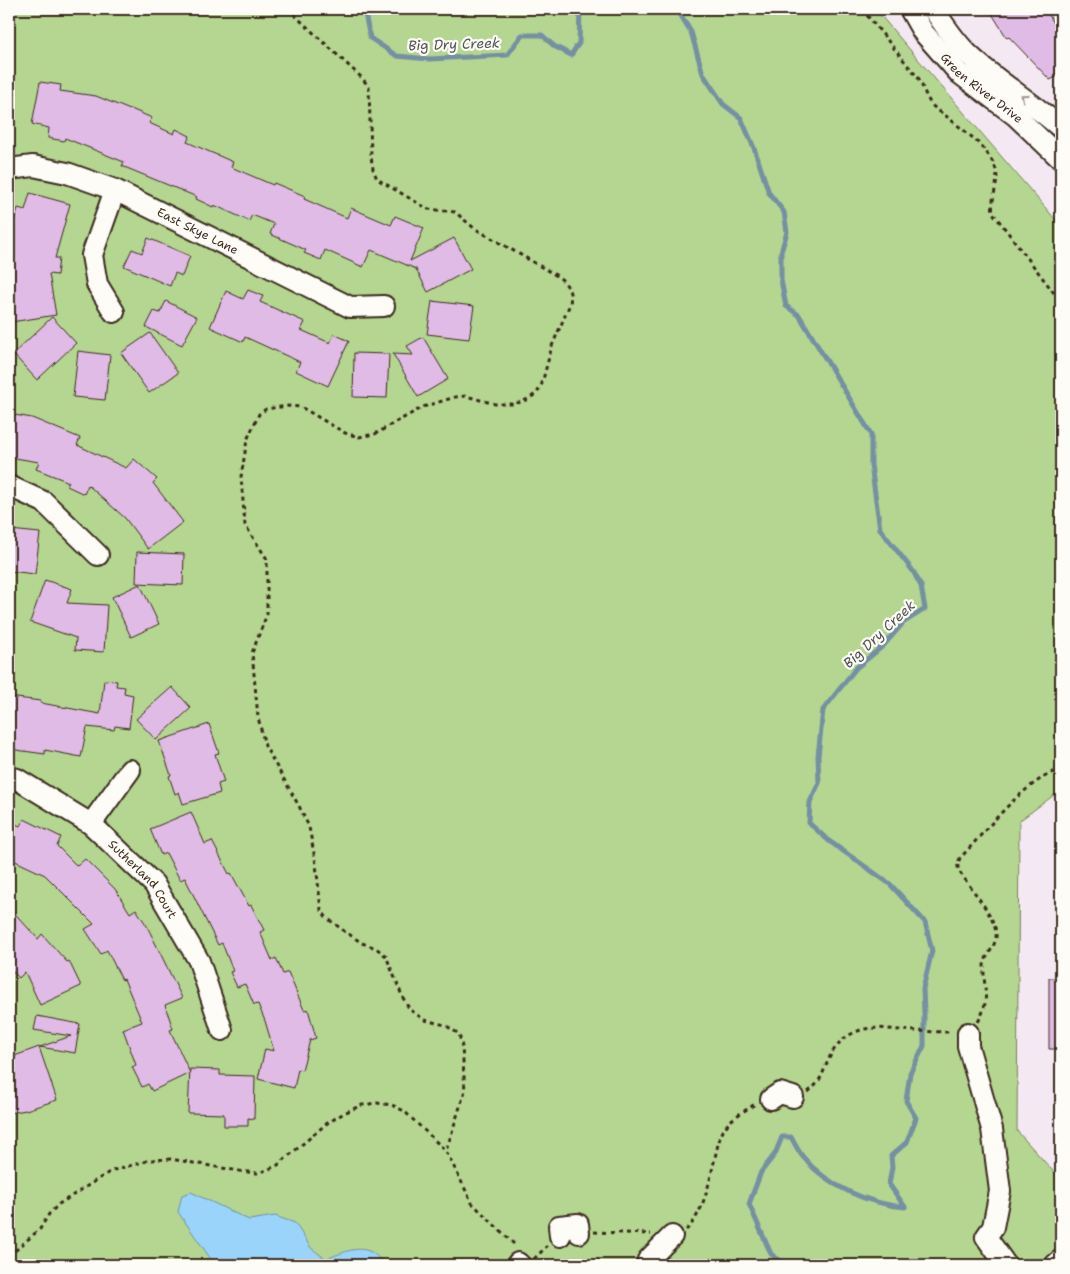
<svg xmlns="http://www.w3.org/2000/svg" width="1070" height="1274" font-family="'Shantell Sans',sans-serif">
  <rect width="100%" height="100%" fill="#f4e8f2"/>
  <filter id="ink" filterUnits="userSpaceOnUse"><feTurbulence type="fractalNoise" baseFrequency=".02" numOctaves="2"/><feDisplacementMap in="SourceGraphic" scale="10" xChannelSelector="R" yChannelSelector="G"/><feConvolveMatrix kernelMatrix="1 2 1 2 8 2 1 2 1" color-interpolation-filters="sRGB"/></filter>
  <g filter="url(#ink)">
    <!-- green -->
    <path fill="#b4d691" stroke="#788058" d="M9,9H875L1061,226V790L1019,821L1017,1131L1061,1180V1265H9Z"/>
    <!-- water -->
    <path fill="#9ad4fa" stroke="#7490a2" d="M191,1192L249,1220L275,1216L295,1223L311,1248L326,1259C349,1250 368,1240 384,1265H215L178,1212L182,1195Z"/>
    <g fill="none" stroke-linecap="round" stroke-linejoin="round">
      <!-- stream -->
      <path stroke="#7490a2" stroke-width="5" d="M364,9L370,38L397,56L429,59L507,55L522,35H542L554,46L571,55L579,43L580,9
        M677,9L691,32L703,74L723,104L741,118L754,148L769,193L784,212L787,232L781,252V280L786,306L799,315L871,434V465L880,529L913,571L921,586L925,609L903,623L883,646L856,668L823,710L818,756L819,783L810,802L809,823L829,841L890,884L925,922L932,951L923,988L924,1013V1046L910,1073L906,1101L916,1118L907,1142L891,1156L892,1167L889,1184L905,1207C868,1204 827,1186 803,1157C798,1151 795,1144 791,1137H782L775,1154L761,1172L749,1204L771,1254L786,1265"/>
    </g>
    <!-- building -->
    <path fill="#e0bbe5" stroke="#3b2a1e" d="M989,9H1045L1054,23L1061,16V75L1050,80L1009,37L1007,38Z
      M40,82L61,85L60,91L96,96L130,110L131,109L152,118L149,123L174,134L176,129L190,136L187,142L233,162L231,167L273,185L274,183L305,196L304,199L347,218L351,208L391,225L395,216L424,228L410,261L454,238L471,269L428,292L416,269L371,250L363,267L325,250L321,260L304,253L306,250L270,234L274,224L252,215L249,221L214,205L213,207L196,199L197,197L122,166L124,162L65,138L64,141L48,138L49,128L32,124Z
      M30,193L70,204L55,258H59L57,275L49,274L56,315L11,322L9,308H13L9,284V270L14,222L18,208L25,210Z
      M148,238L190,256L182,276L175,273L170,286L124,266L132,249L142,253Z
      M248,290L263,296L260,302L305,322L301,330L330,343L334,334L349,341L328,386L296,371L300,362L245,337L243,342L210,327L226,291L243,299Z
      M166,301L197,317L182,345L146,327L154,311L160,313Z
      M432,301L474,306L469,339L427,334Z
      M52,317L76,343L37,380L13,354Z
      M150,333L178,373L149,393L121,353Z
      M423,337L448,379L418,397L393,354L413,355L407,346Z
      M78,351L110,355L105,400L73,397Z
      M354,353L389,354L387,398L353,397Z
      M9,414L32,418L80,438L77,445L126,468L134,459L157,479L153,483L183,522L148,549L125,518L88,485L84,494L67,486L69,482L36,469L39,462L9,457Z
      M10,530L40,533L35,574L9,571Z
      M137,552L184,554L183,585L136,583Z
      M45,580L72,589L67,603L107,605L104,652L75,650L76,638L30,622Z
      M140,584L159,624L131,637L112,597Z
      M104,680L117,681L116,686L125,687L124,693L133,695L129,728L115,726L114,730L87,727L81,757L45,750V754L9,749V697L41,701V703L100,714Z
      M172,687L191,708L156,740L136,719Z
      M209,724L219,753L215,754L224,782L218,784L220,793L183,804L179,792L175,794L169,776L171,775L159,741Z
      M191,812L205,844L212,841L229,874L231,873L249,906L251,905L264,930L260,932L272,960L276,958L283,974L288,972L304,1010L308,1009L316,1038L310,1040L302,1070L298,1069L294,1088L258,1079L265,1049L274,1051L265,1021L258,1004L254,1005L245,984L237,987L230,972L233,971L222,943L218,945L185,878L180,880L166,853L161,855L150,829Z
      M24,819L61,837L57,846L77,866L85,859L115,889L130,913L136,909L147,926L182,998L165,1005L173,1029L170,1030L190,1073L152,1091L148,1084L142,1087L132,1067L136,1065L123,1029L142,1022L124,979L122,980L107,950L101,954L85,929L94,924L45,875L9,858V821L20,826Z
      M9,907L38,939L42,934L67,962L69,961L81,986L40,1005L25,972L19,978L9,967Z
      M1049,978H1061V1049H1049Z
      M37,1016L80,1024L75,1053L40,1047L71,1036L34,1030Z
      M39,1047L57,1100L26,1110L9,1113V1058Z
      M190,1069L220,1070V1075L255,1076L254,1119L248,1118V1126H224V1114L188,1113Z"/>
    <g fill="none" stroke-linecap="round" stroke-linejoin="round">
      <!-- minor casing -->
      <g stroke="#3b2a1e" stroke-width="24">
        <g id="minor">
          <path id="s1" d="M910,9L923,32L959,73L1016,116L1061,159"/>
          <path d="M933,9C944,24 954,41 968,54C997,82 1032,102 1061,128"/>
          <path id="s2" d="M9,169L33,166L67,173L115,190L350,307L384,306"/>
          <path d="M114,312L97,284L92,255L115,190"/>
          <path d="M9,486L44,502L98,555"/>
          <path id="s3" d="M9,777L17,779L91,824L154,884L199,961L222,1030"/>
          <path d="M91,824L130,770"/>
          <path d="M968,1033V1046L992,1129L1000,1191L993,1227L986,1237L1006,1265"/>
          <path d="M771,1099L780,1093L793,1097"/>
          <path d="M560,1236L559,1226L578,1224L579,1233"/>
          <path d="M518,1263L520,1265"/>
          <path d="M654,1265L648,1260L672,1236"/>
          <path d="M1055,1265L1061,1260"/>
        </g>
      </g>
      <!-- path -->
      <path stroke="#3b2a1e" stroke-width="3" stroke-dasharray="4 4" stroke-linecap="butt" d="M288,9L362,78L369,87L371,157L373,169L377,179L428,209L455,212L474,228L559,277C568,285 572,292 570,304L552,346L541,387L536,394L526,400L515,404H495L466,396L455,397L423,407L375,434L359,437L345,433L301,407L288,406L266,409L259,414L247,440L241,477L245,525L267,559V614L252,653L258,717L265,746L299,806L309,827L316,864L321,910L327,918L344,931L362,943L376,948L386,956L403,998L410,1010L425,1020L445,1025L459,1034L462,1047L465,1091L446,1151
        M862,9L919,79C923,88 926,97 931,104C935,109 942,113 946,116C964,131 986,145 995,167C1001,182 990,197 993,213L1061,302
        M978,1022C991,999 983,989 984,966C985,955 995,948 996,937C998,919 971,889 961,874C957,868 957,865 960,858C990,827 1020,784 1061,769
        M808,1092C825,1080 824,1062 836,1047C842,1038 853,1032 864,1029C875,1027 888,1029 899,1030C916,1031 934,1032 952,1032
        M686,1230C703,1214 709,1184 714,1162C717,1149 719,1135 727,1125C734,1116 745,1111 755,1104
        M594,1232L651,1234
        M9,1256L40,1229L49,1214L59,1204L111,1171L150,1160L171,1159L239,1171L257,1173L267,1170L278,1165L326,1124L344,1113L362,1105L377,1103L392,1105L404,1111L446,1151L472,1203L516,1246
        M534,1259L547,1246"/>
      <!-- minor -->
      <use href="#minor" stroke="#fdfcf7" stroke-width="20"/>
    </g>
    <!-- one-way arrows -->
    <defs><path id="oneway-chevron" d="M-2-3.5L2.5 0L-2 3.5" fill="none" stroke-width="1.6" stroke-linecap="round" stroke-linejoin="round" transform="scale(1.25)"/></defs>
    <use stroke="#9c938a" href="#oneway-chevron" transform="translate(1024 97) rotate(-144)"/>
  </g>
  <g text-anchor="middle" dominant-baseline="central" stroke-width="4.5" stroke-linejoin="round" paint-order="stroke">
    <!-- street labels -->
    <g font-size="12" fill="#3b2a1e" stroke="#fdfcf7">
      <text stroke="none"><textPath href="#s1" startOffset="108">Green River Drive</textPath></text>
      <text stroke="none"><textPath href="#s2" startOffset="202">East Skye Lane</textPath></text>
      <text stroke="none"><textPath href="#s3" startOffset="171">Sutherland Court</textPath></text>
    </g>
    <!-- water labels -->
    <g font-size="14" font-style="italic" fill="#535455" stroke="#fdfcf7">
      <text transform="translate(454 44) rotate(-2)">Big Dry Creek</text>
      <text transform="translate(879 634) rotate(-43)">Big Dry Creek</text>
    </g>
  </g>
  <!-- margin -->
  <rect width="1070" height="1274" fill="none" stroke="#fdfcf7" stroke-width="30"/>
  <rect x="15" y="15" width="1040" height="1244" fill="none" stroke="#3b2a1e" stroke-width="2" filter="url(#ink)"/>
</svg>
